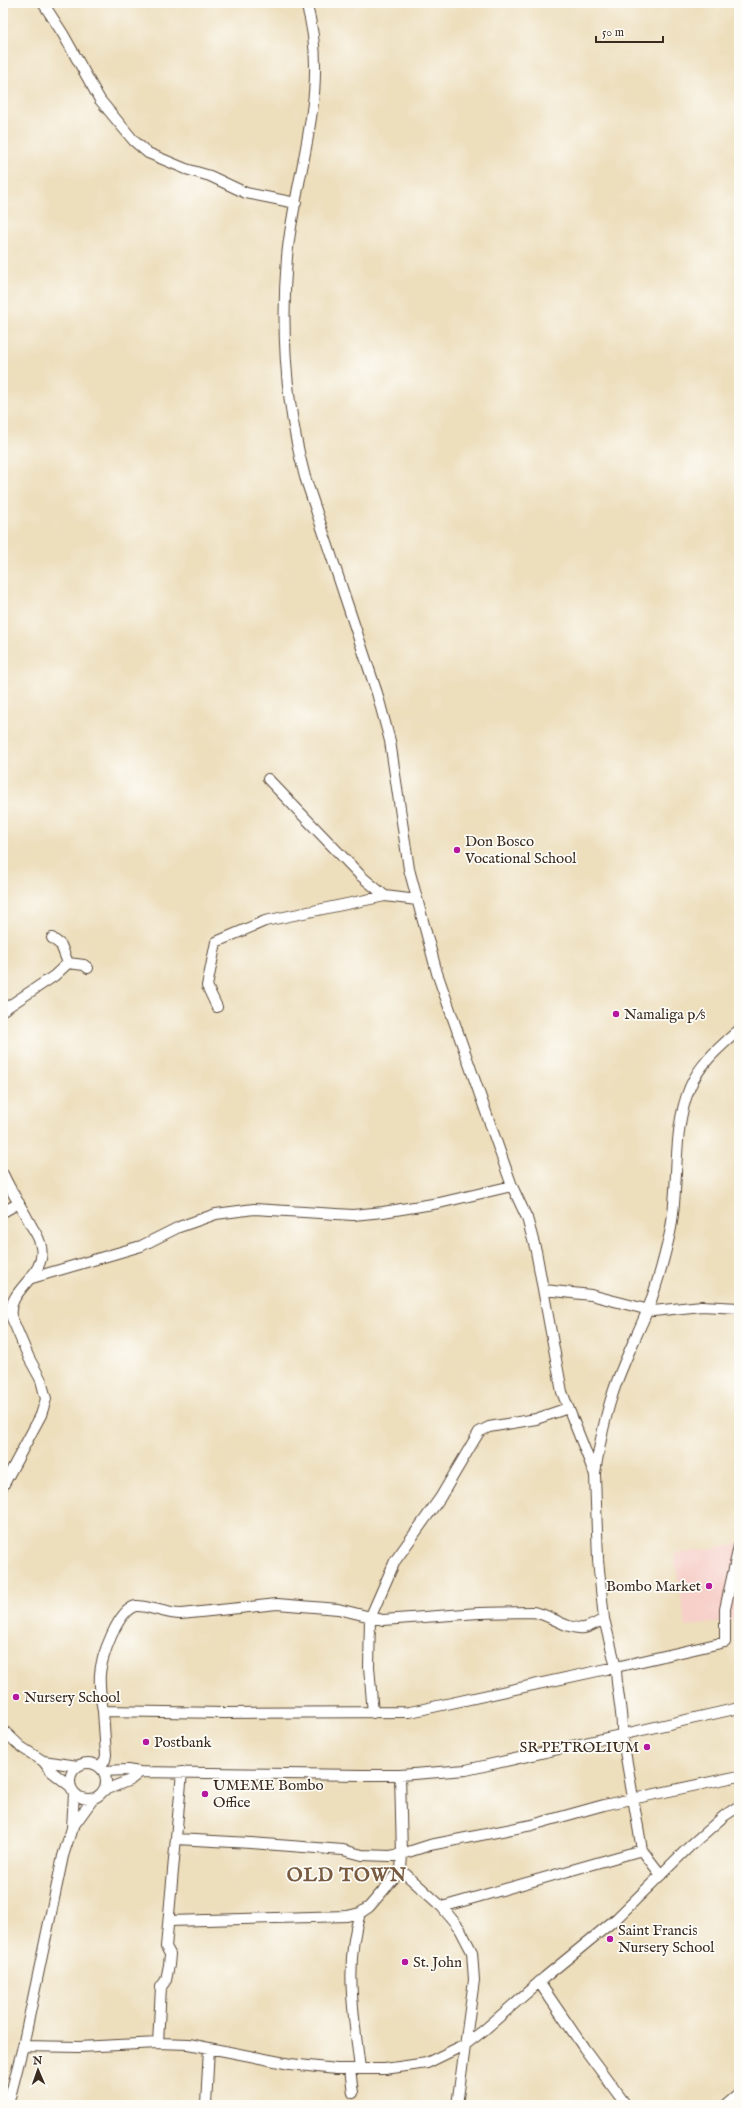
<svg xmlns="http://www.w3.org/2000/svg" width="742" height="2108" font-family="'IM FELL English',serif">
  <rect width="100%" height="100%" fill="#fdfcf7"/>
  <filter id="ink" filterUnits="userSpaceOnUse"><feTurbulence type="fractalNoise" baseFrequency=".025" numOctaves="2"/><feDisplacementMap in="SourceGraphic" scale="8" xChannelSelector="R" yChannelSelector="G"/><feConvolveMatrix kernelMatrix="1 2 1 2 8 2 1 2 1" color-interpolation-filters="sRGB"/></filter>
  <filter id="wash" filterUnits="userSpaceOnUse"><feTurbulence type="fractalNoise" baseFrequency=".012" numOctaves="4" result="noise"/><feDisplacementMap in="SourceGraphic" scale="16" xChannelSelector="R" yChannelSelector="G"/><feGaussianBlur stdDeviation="0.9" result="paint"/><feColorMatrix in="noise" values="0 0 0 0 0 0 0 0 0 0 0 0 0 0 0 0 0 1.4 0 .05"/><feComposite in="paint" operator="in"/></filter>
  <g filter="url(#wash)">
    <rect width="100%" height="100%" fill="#eddebc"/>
    <!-- built -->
    <path fill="#f7d0ca" d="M739,1544V1619L686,1627L674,1554Z"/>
  </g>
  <g filter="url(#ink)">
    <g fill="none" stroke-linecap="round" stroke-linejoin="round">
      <!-- minor casing -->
      <g stroke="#564536" stroke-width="12">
        <path id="minor" d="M43,3L63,34L100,100L134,141L148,153L186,169L210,176L246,193L296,203
          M306,3C332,89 295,171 287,257C281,330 286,407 305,477L377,693L390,741L409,869L437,973L512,1186L527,1218L536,1251L562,1392L595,1475L598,1560L604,1619L616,1667L410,1712L224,1713L103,1711C101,1699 99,1686 100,1674C101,1658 118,1609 136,1606C147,1605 166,1614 181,1614L277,1604L338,1609L383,1620L479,1613L533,1612C550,1614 566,1630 584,1628C590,1627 598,1622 604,1619
          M268,779L361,876L385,896L417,900
          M68,963L84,965L88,968
          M217,1007L207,986L216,942L265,921L385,896
          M3,1010L54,976L68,963L61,945L52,938
          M3,1174C11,1192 23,1209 32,1227C36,1233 40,1239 41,1247C47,1276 7,1289 11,1316L29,1358L41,1380L46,1399L41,1415L3,1486
          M3,1212L19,1203
          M32,1278L141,1246L179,1227L216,1214L254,1209L353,1215L383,1212L439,1203L512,1186
          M544,1290L591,1295L653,1311L702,1306L739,1308
          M595,1473C599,1447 604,1421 612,1396C621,1366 636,1338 648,1309C657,1285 664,1259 670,1233C680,1187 671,1132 690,1087C700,1063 720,1047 739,1030
          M373,1713L369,1667L370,1618L395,1561L440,1498L479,1432L489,1427L536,1419L568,1408
          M3,1730L21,1747L43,1761L78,1766
          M43,1761L51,1771L70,1786
          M70 1781a18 18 0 1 1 36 0a18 18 0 1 1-36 0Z
          M99,1767L105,1760L106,1755L103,1711
          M103,1771L127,1770L140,1772L362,1775H400L466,1770L739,1708
          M103,1791L130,1780L140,1772
          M72,1828L93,1799
          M176,1839L251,1843L343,1850L362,1855L390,1856L402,1854L430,1845L532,1825L604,1805L739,1776
          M401,1870L442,1907L460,1929L472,1952L474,1980L457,2105
          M661,1875L642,1850L622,1734C623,1711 616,1690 616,1667L725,1642V1609L739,1546
          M442,1907L642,1850
          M169,1921L347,1916L360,1913L369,1907L401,1870L402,1854L400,1775
          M539,1982L584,2048L626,2105
          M158,2043L161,1987L166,1980L169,1965L170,1954L166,1947L182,1772
          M23,2046L79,2047L158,2043L189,2044L290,2064L336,2069H385L427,2063L466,2044L483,2031L545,1977L617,1918L690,1846L724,1816L739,1806
          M350,2069L353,2093
          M360,2069C354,2016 344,1965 360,1913
          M8,2105L23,2046L63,1856L72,1828L74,1793
          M206,2105L209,2048
          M726,2105L739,2094"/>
      </g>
      <!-- minor -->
      <use href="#minor" stroke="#fff" stroke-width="10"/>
    </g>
  </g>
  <!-- markers -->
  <g fill="#b5179e" stroke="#fdfcf7" stroke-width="1.5">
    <circle cx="457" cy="850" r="4"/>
    <circle cx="616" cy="1014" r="4"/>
    <circle cx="709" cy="1586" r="4"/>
    <circle cx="16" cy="1697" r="4"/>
    <circle cx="146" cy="1742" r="4"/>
    <circle cx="647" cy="1747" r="4"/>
    <circle cx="205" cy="1794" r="4"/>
    <circle cx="610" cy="1939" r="4"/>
    <circle cx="405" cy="1962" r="4"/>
  </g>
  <g text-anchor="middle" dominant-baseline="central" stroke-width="3.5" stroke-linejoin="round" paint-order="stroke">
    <!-- poi labels -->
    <g font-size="15" fill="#3b2a1e" stroke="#fdfcf7" text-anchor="start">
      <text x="465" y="841">Don Bosco<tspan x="465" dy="17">Vocational School</tspan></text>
      <text x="624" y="1014">Namaliga p/s</text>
      <text x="701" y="1586" text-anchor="end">Bombo Market</text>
      <text x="24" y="1697">Nursery School</text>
      <text x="154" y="1742">Postbank</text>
      <text x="639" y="1747" text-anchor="end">SR PETROLIUM</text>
      <text x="213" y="1785">UMEME Bombo<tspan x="213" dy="17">Office</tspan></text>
      <text x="618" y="1930">Saint Francis<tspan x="618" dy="17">Nursery School</tspan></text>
      <text x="413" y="1962">St. John</text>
    </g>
    <!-- district labels -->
    <g font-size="19" font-weight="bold" letter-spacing="1" fill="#785a41" stroke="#fdfcf7">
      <text x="347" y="1876">OLD TOWN</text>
    </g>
  </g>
  <!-- margin -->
  <rect width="742" height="2108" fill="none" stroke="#fdfcf7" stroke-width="16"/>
  <!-- north arrow -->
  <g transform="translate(38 2070) rotate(358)" stroke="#fdfcf7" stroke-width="3" paint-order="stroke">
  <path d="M0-3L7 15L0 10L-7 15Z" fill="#3b2a1e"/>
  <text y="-6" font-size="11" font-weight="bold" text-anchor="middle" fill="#3b2a1e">N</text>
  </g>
  <!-- scale -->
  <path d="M596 36v6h67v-6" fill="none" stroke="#3b2a1e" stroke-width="2"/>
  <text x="602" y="36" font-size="12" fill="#3b2a1e" stroke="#fdfcf7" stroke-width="3" paint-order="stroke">50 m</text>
</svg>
